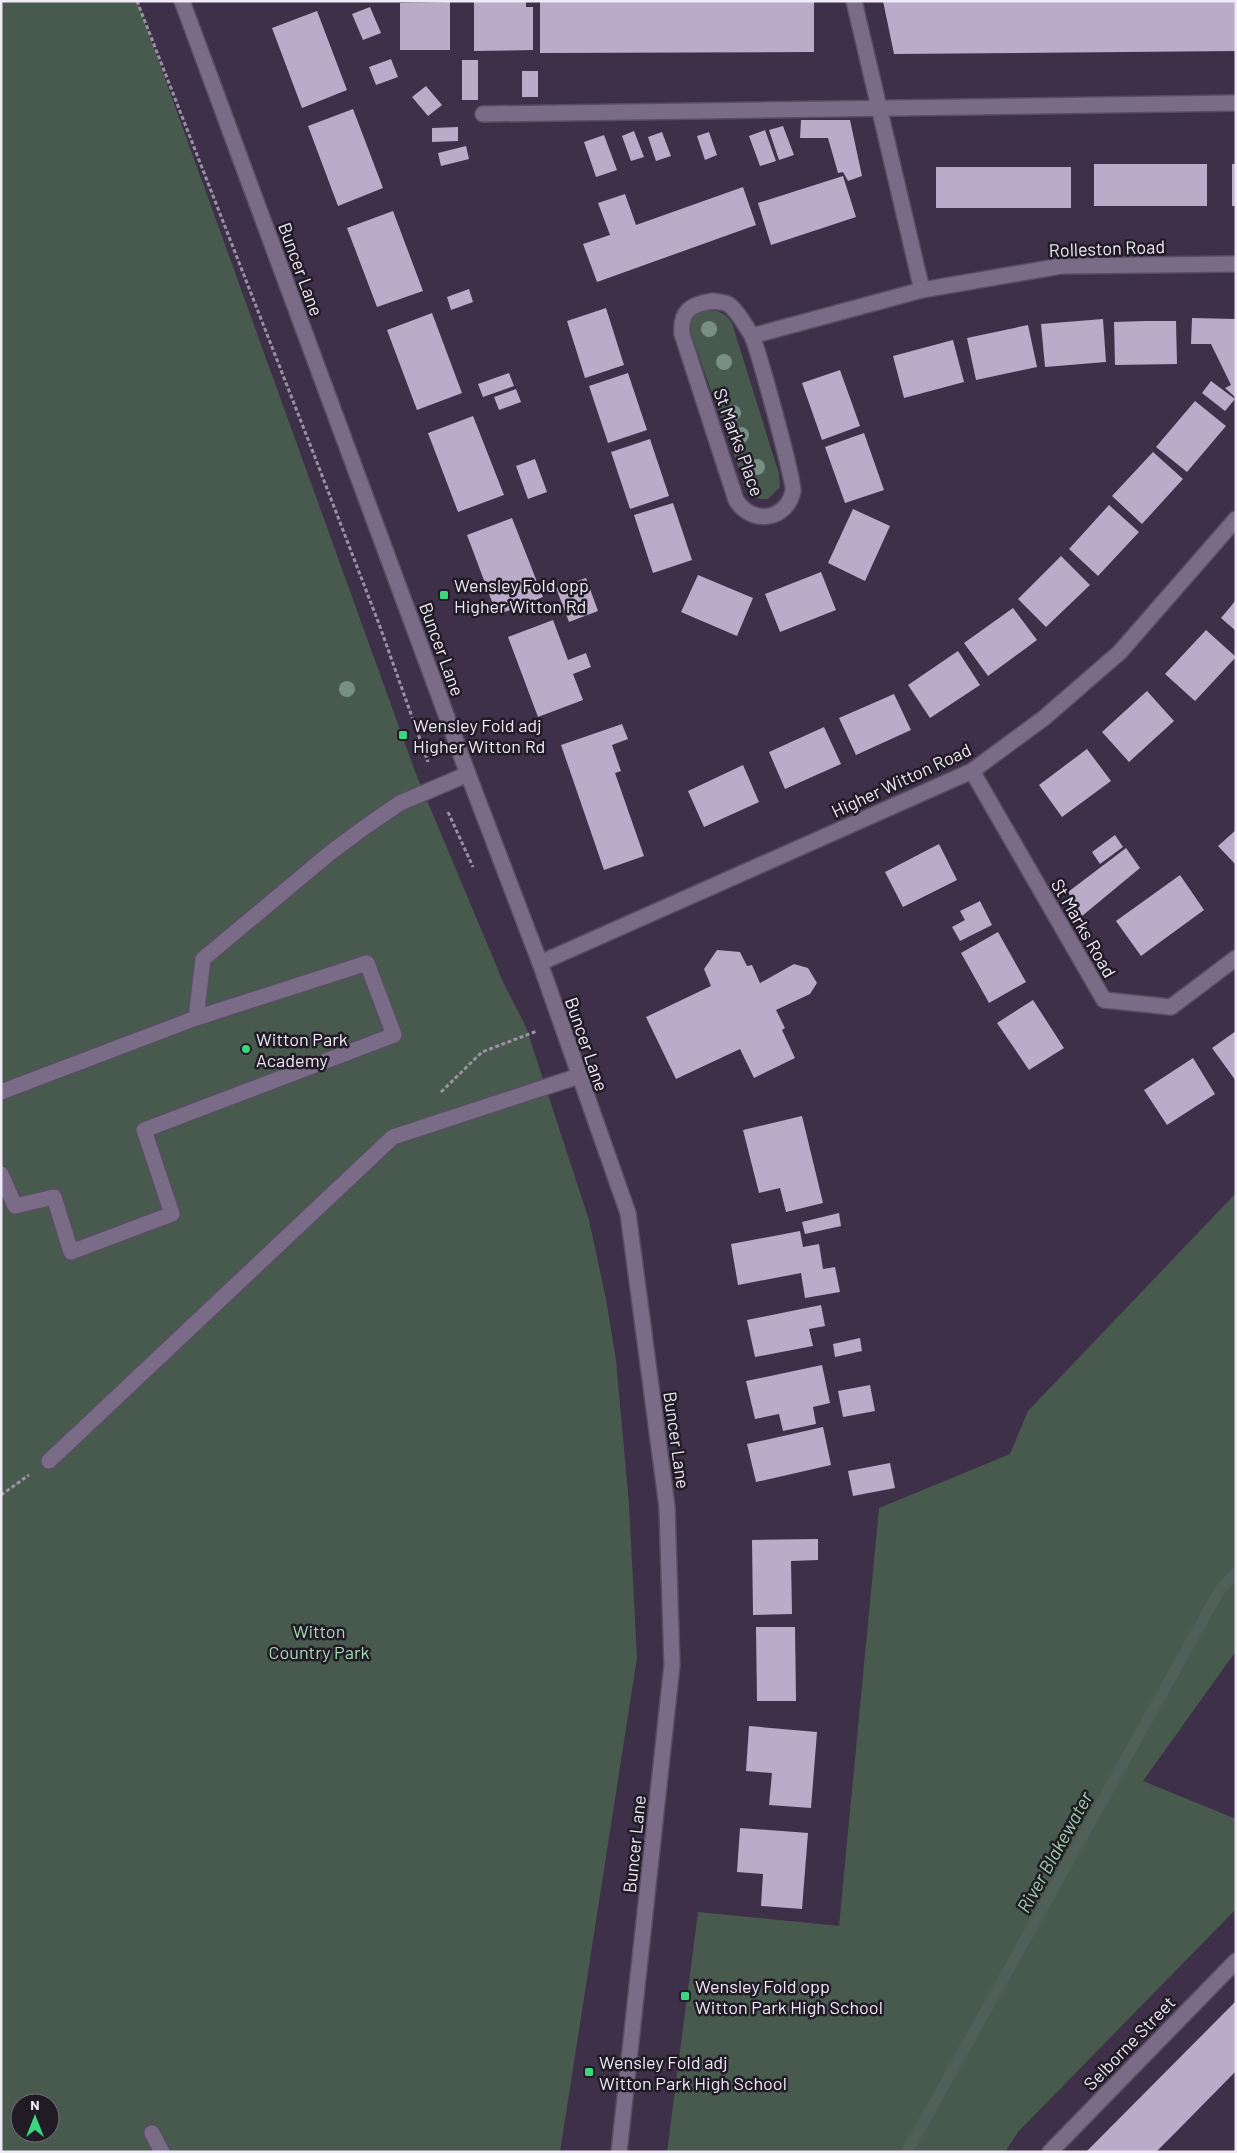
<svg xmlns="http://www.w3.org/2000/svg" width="1237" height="2153" font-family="Barlow,sans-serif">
  <rect width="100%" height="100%" fill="#3d3048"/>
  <!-- green -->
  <path fill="#485a4d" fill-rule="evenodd" d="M1,1H137L416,774L504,984L526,1027L589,1220L606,1299L616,1360L629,1504L637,1658L560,2152H1ZM20,2103H50V2133H20Z
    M705,310C719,310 724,312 732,323L779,474L780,487L768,499C755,500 751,496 745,486L689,328C691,317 695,314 705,310Z
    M1236,1193V1651L1143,1781L1236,1819V1909L1018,2132L1005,2152H667L698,1912L839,1926L879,1508L1010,1454L1028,1411Z"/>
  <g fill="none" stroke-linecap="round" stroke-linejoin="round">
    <!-- stream -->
    <path stroke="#506059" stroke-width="11" d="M907,2152L1219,1591L1236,1572"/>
  </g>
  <!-- building -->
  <path fill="#baacc9" d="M474,1H526V7H533V50L474,51Z
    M540,1H814V52L540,53Z
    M883,1H1236V51L894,54Z
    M450,2V50H400V3Z
    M370,7L381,33L363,40L352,14Z
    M317,11L347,90L302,108L272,28Z
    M391,59L398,77L376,85L369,67Z
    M462,60H478V100H462Z
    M522,71H538V97H522Z
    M426,86L442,105L428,116L412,97Z
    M353,109L383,188L338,206L308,126Z
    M801,120H850L862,176L848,181L843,172L838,173L828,138H800Z
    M783,126L794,155L779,160L769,130Z
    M458,127V141L432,142V128Z
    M765,130L776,161L760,166L749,136Z
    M634,131L644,157L631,161L622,136Z
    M662,132L671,156L656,161L648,137Z
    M709,132L717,155L705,160L697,136Z
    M604,135L617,170L596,177L584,142Z
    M466,146L469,159L441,166L438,153Z
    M1094,164H1207V206H1094Z
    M1232,164H1236V206H1232Z
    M936,167H1071V208H936Z
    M843,176L856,217L771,245L758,203Z
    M743,187L756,225L597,282L583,244L610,235L598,203L625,194L636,225Z
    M393,211L423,291L377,307L347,228Z
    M469,289L473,302L451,310L447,297Z
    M606,308L624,365L585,378L567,321Z
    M432,313L462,393L417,410L387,330Z
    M1192,318L1236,319V398L1225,388L1231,385L1211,344H1191Z
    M1103,319L1106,362L1045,367L1041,324Z
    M1145,321H1176L1177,364L1115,365L1114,322Z
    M1028,325L1037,367L976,380L967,338Z
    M953,340L964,382L904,398L893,356Z
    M840,370L860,426L822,440L802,383Z
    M509,373L514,386L483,397L478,384Z
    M628,373L647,430L608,443L589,386Z
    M1211,381L1235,399L1225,411L1202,393Z
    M516,389L521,402L499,410L494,397Z
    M1195,401L1226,426L1187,472L1156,447Z
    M473,416L504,495L458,512L428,433Z
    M864,433L884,490L845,503L825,447Z
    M650,439L669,496L630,509L611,452Z
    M1153,452L1183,479L1142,524L1112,496Z
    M535,459L547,492L528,499L516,466Z
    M673,503L692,560L653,573L634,515Z
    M1109,505L1139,532L1098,576L1069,549Z
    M853,509L890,526L865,581L828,563Z
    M512,518L543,597L497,615L467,535Z
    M1061,556L1090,585L1046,627L1018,599Z
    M821,572L836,610L780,632L765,594Z
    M698,575L753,598L737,636L681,612Z
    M586,578L598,611L569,622L556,588Z
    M1236,600V631L1221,618Z
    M1013,608L1037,640L988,676L964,643Z
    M553,620L568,660L586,653L591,667L573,674L583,700L538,717L508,637Z
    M1206,630L1236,657L1195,701L1165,674Z
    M958,651L980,685L930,718L908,685Z
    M1147,691L1174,721L1129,762L1102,732Z
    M894,694L911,730L856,755L839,718Z
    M622,724L628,739L612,745L621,771L615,773L644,856L604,870L561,745Z
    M824,727L841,764L785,789L769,752Z
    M1087,749L1111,781L1062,817L1039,785Z
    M743,765L759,802L704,827L688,791Z
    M1236,830V865L1218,846Z
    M1115,835L1123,847L1100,864L1092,852Z
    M939,844L957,880L903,907L885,872Z
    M1126,848L1140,868L1082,916L1068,892Z
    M1180,875L1204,910L1141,956L1116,921Z
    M980,901L992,925L960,941L952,927L965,920L960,911Z
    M998,932L1026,982L989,1003L961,953Z
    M717,950L740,952L747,966L752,965L760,983L794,964L808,968L817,983L810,994L776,1010L785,1028L782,1030L795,1058L754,1078L740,1049L676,1079L646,1017L711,986L704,969Z
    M1033,1000L1064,1048L1029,1070L997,1023Z
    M1236,1031V1081L1212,1048Z
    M1193,1058L1215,1094L1167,1125L1144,1090Z
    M802,1116L823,1203L786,1212L780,1188L759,1193L743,1130Z
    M839,1213L841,1226L805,1234L802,1222Z
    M800,1231L803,1247L819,1244L823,1269L835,1267L840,1292L805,1298L801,1273L738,1285L731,1244Z
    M821,1305L825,1326L809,1329L813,1346L755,1357L747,1320Z
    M860,1338L862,1351L835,1357L833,1344Z
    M822,1365L830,1403L813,1407L816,1424L783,1431L779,1414L755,1419L746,1381Z
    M870,1385L875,1411L843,1417L838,1391Z
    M823,1427L831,1465L756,1482L747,1444Z
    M890,1463L895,1488L853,1496L848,1471Z
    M818,1539V1560L791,1561L792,1614L753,1615L752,1540Z
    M756,1627H795L796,1701H757Z
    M749,1726L817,1732L811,1808L769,1805L772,1773L746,1771Z
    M740,1828L808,1833L802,1909L761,1906L763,1874L737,1872Z
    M1236,2001V2071L1178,2130L1156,2152H1086Z"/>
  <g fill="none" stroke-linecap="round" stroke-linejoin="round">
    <!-- lane casing -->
    <g stroke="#584e63" stroke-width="18">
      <path id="lane" d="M483,114L1236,103
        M196,1018L203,959L330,853L365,827L400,803L468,774
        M1,1092L196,1018L367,963L394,1035L144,1130L172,1214L71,1252L54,1197L15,1206L1,1174
        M49,1461L393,1137L579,1076
        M152,2133L162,2152"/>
    </g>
    <!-- street casing -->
    <g stroke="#584e63" stroke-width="18">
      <path id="street" d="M854,1L922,290
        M713,301C717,302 724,302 728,304C737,310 745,325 751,334C757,345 795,483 793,491C787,520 752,526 736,500L682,334C680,311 691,304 713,301Z
        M752,336L922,290L1061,266L1236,264
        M972,771L1104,1000L1171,1007L1236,958
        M540,963L972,771L1044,718L1120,652L1236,519
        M1050,2152L1236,1961"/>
    </g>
    <!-- secondary casing -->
    <g stroke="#584e63" stroke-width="18">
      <path id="secondary" d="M182,1L468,774L540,963L628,1213L667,1507L672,1665L619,2152"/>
    </g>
    <!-- path -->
    <path stroke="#9b91a4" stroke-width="3" stroke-dasharray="4 2.5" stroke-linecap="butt" d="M137,1L318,465L379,624L428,762
      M448,812L473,867
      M441,1092L482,1052L537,1031
      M1,1495L29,1475"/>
    <!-- lane -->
    <use href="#lane" stroke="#7a6c87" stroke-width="15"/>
    <!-- street -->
    <use href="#street" stroke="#7a6c87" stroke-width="15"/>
    <!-- secondary -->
    <use href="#secondary" stroke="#7a6c87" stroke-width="15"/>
  </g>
  <!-- trees -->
  <g fill="#778f84">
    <circle cx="709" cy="329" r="8"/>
    <circle cx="724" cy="362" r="8"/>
    <circle cx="733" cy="413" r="8"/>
    <circle cx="741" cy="435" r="8"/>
    <circle cx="757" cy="467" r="8"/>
    <circle cx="347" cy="689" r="8"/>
  </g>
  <!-- markers -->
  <g fill="#39d87f" stroke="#211b26" stroke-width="2">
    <rect x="439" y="590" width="10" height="10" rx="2.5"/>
    <rect x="398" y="730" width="10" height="10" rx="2.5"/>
    <circle cx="246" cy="1049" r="5"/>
    <rect x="680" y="1991" width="10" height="10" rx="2.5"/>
    <rect x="584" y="2067" width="10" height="10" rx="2.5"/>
  </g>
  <g text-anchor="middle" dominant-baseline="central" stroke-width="5" stroke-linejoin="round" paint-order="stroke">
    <!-- street labels -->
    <g font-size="18" fill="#f0e9f8" stroke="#211b26">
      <text transform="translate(1107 248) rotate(-2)">Rolleston Road</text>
      <text transform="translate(301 269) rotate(70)">Buncer Lane</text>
      <text transform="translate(739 442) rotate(70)">St Marks Place</text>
      <text transform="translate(442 649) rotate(70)">Buncer Lane</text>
      <text transform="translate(901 780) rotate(-25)">Higher Witton Road</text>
      <text transform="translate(1084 928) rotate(60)">St Marks Road</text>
      <text transform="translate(587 1044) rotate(71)">Buncer Lane</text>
      <text transform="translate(677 1440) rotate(82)">Buncer Lane</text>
      <text transform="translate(634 1844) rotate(-84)">Buncer Lane</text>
      <text transform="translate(1129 2043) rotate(-46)">Selborne Street</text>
    </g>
    <!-- poi labels -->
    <g font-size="18" fill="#f0e9f8" stroke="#211b26" text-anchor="start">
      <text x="454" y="585">Wensley Fold opp<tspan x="454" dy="21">Higher Witton Rd</tspan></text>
      <text x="413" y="725">Wensley Fold adj<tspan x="413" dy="21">Higher Witton Rd</tspan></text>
      <text x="256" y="1039">Witton Park<tspan x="256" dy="21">Academy</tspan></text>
      <text x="695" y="1986">Wensley Fold opp<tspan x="695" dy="21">Witton Park High School</tspan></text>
      <text x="599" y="2062">Wensley Fold adj<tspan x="599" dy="21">Witton Park High School</tspan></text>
    </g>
    <!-- park labels -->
    <g font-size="18" fill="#a7dcb6" stroke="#211b26">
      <text x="319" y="1631">Witton<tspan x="319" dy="21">Country Park</tspan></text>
    </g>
    <!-- water labels -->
    <g font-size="19" font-style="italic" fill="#9cd1ab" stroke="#211b26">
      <text transform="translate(1054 1852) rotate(-61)">River Blakewater</text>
    </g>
  </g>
  <!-- border -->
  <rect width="1237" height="2153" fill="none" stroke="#f0e9f8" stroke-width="5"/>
  <!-- north arrow -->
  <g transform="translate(35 2118)"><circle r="24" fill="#211b26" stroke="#746d7a"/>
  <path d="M0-4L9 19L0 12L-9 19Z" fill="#39d87f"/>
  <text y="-8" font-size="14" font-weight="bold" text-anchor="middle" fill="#f0e9f8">N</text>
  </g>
</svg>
